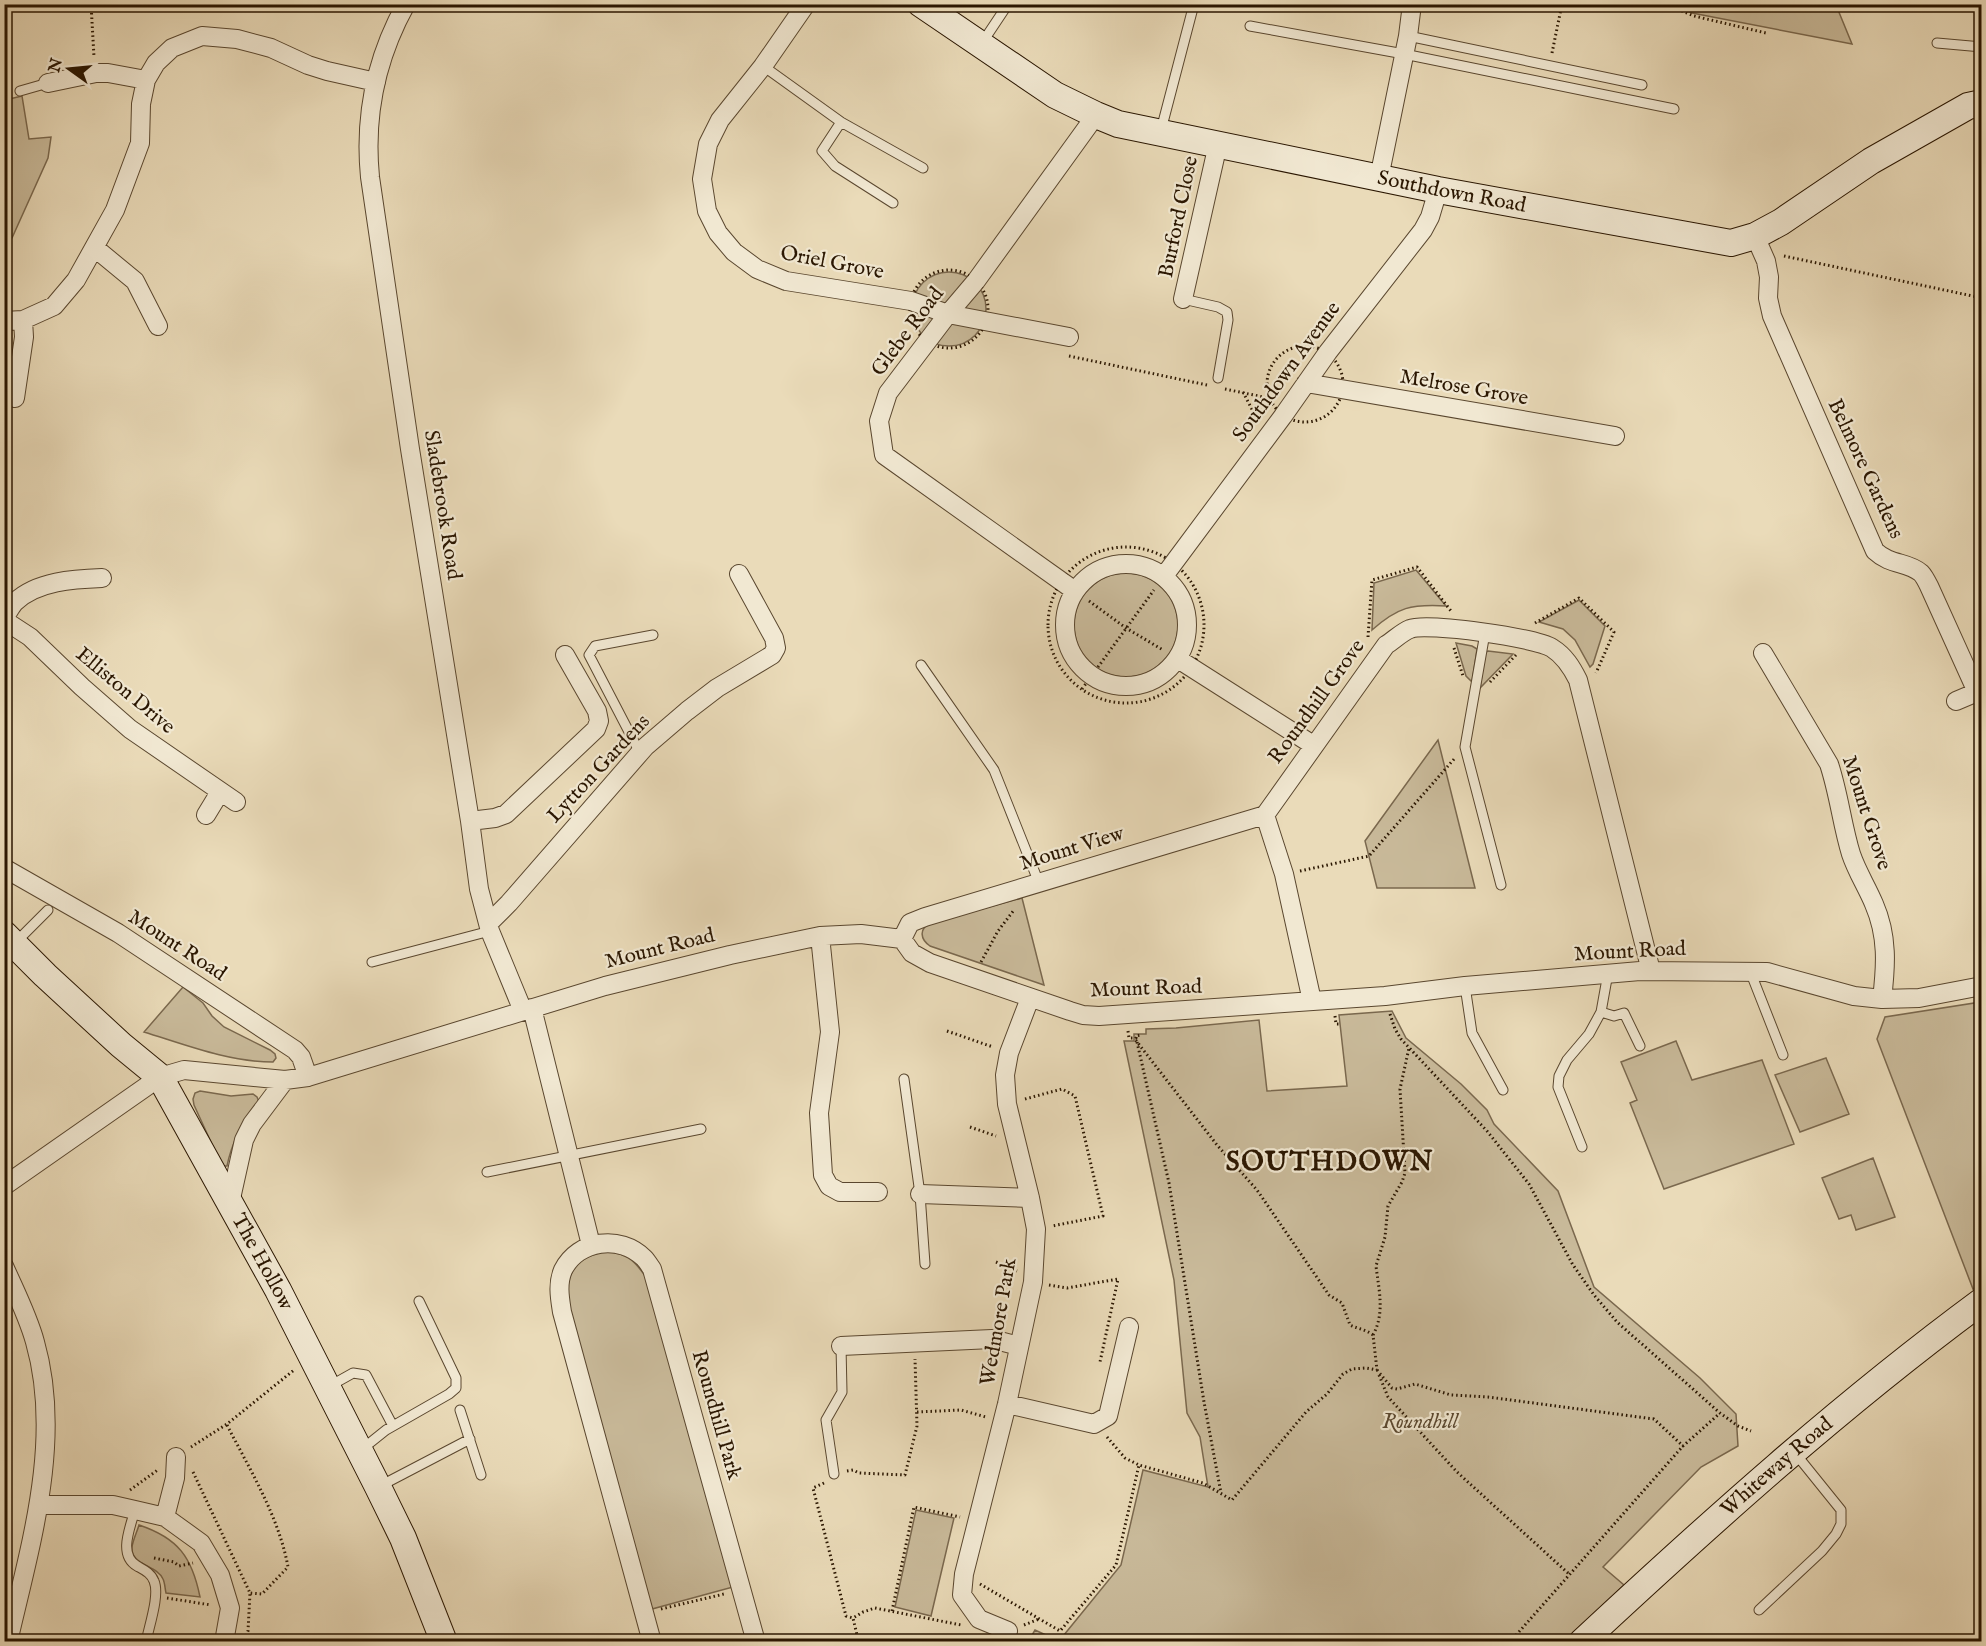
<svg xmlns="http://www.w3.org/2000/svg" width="1986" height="1646" font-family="'IM FELL English',serif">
  <rect width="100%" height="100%" fill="#eadbb9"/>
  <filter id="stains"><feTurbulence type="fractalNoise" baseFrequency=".00333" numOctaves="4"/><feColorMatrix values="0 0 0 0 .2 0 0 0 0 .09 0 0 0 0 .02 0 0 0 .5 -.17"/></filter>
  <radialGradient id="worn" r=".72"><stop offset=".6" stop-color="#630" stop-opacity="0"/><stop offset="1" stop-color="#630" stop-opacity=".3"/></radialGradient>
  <!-- green -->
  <path fill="#c9ba9a" stroke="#7a684e" stroke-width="1.5" d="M1670,5H1836L1852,44L1692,13Z
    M22,96L29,139L51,137L48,158L12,238L5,242V100Z
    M912 309a37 37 0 1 1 74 0a37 37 0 1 1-74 0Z
    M1416,570L1446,606C1411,604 1398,607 1372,630L1374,583Z
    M1074 625a52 52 0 1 1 104 0a52 52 0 1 1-104 0Z
    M1579,600L1605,626L1593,664L1590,667L1575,640L1563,629L1539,622Z
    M1456,643L1472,646L1477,649L1472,682L1466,676Z
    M1488,651L1513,654L1480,688L1485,653Z
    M1438,740L1475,888H1377L1365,841Z
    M1022,898L1044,985L930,946C920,939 919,929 930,923Z
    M183,987L203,1003L212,1016L224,1027L270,1050L275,1054L276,1058L273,1062C229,1062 186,1045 144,1032Z
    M1981,1002L1982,1283L1973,1289L1877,1039L1885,1017Z
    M1392,1011L1406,1038L1461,1084L1487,1110L1494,1124L1558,1191L1594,1287L1700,1378L1736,1414L1738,1446L1701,1467L1603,1567L1624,1585L1566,1641L1028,1642L1035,1630L1059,1641L1121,1565L1143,1470L1208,1487L1200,1437L1187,1413L1174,1280L1124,1041H1134V1034H1146V1029L1176,1028L1259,1020L1267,1091L1347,1086L1339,1015Z
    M1676,1041L1692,1080L1762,1060L1794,1144L1664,1189L1630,1103L1637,1100L1621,1062Z
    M1826,1058L1849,1114L1800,1132L1775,1075Z
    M200,1091L231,1096L253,1094L257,1097L259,1102C242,1122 232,1141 227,1166H222L194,1105L193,1099L195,1093Z
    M1873,1158L1895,1217L1856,1230L1851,1215L1839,1219L1822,1178Z
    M607,1251C630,1255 635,1261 648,1280L733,1587L652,1609L564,1299C569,1269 577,1257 607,1251Z
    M916,1510L954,1518L931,1616L895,1607Z
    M139,1525C178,1538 192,1557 200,1597L166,1593C165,1589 165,1583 163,1579C157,1565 130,1565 132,1547C133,1540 137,1532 139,1525Z"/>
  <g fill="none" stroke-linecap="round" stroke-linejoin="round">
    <!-- lane casing -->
    <g stroke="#5a472f" stroke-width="11">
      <path id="lane" d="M1250,26L1404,54L1674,109
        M1408,36L1642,85
        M982,43L1008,4
        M1937,43L1982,47
        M763,66L841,122L923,168
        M20,91L48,83
        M841,122L822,151L835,166L893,203
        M1161,130L1194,4
        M1183,299L1218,307L1227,312L1228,320L1218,378
        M1485,633L1465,747L1501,885
        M921,665L994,770L1039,883
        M640,753L589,655L595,646L653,635
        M16,942L48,910
        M372,962L490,931
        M1750,971L1783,1055
        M1608,973L1601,1012L1614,1016L1624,1013L1640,1046
        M1465,986L1472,1033L1503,1090
        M904,1079L920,1194L925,1264
        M1582,1147L1558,1087L1559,1076L1567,1060L1589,1034L1601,1012
        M487,1172L701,1129
        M328,1387L353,1373L366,1375L393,1426
        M460,1410L481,1475
        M361,1450L386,1430L449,1394L456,1388V1378L419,1301
        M834,1474L826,1420L842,1392L841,1346
        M380,1486L470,1439
        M135,1510C130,1528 118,1555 137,1566C144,1570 151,1573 154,1581C160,1595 149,1626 146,1642
        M1759,1610L1822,1551L1836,1534L1841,1524V1510L1795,1453"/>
    </g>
    <!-- street casing -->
    <g stroke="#5a472f" stroke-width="20">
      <path id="street" d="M406,4C376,58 364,116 370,177L410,449L470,821L479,889L490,931L523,1011
        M806,4L763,66L720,120L708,144L702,179L707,211L718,233L734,252L757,269L786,281L911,301L948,314L1069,337
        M48,83L96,73H108L146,80
        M1379,178L1408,36L1412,4
        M1755,236L1766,261L1769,277L1768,298L1772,316L1875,551C1891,566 1907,561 1921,573C1924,576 1927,582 1929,586L1977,692
        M95,248L135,281L158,326
        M1183,299L1218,144
        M4,321L23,320L54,306L76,280L115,210L140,143L141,104L146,80L156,63L172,48L202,36L237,39L271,48L308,65L327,71L376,82
        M1306,383L1615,436
        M15,398L24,337L23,320
        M1065 625a61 61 0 1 1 122 0a61 61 0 1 1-122 0Z
        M1164,576L1283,416L1328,352L1423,230L1430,217L1438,190
        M1075,591L884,455L879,421L888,393L948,314L976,281L1096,115
        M4,618C8,613 11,606 15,602C37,581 74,579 102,578
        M4,620L30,637L82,687L130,729L236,802
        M1763,653L1829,764C1839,794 1842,825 1851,854C1857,872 1867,887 1874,904C1888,936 1886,966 1882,999
        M1178,659L1313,745
        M1956,701L1982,690
        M206,815L220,792
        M470,821L495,818L506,814L596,729L599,721L597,711L565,655
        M4,868L118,933L295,1050L301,1057L308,1077
        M489,923L509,903L645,747L687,711L717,688L772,655L776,648L774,638L739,574
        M820,936L830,1032L819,1113L823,1175L829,1186L840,1192H878
        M902,939L910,923L925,917L1265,815
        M1312,1001L1284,874L1265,815L1386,645C1394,640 1402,632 1410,629C1426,622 1537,638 1552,648C1565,656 1572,668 1578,680L1651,971
        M532,1008L591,1245
        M4,1186L160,1077L184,1070L285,1080L308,1077L605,986L730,955L820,936L861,934L902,939L912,953L930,963L1070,1011L1083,1015L1099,1016L1385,996L1465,986L1640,971L1767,972L1854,996L1882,999L1919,998L1982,986
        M920,1194L1030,1198
        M230,1203L244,1140L252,1124L285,1080
        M4,1266C15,1291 28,1316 35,1342C63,1440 30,1546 8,1642
        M841,1346L992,1339L1019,1346
        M1007,1404L1094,1424L1108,1416L1129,1327
        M39,1505H113L135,1510L165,1517L201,1543L220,1575L230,1608L224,1642
        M165,1517L175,1478L176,1457
        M1008,1631L979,1619L962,1595L964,1574L1007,1404L1033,1282L1036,1229L1030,1198L1007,1104L1005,1075L1009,1053L1030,998
        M652,1642L562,1312C560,1299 557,1284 563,1270C578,1240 620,1234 644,1258C647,1261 650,1266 652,1269L756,1642"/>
    </g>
    <!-- secondary casing -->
    <g stroke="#2a1601" stroke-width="28">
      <g id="secondary">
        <path id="s1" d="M921,4L1055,95L1096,115L1118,124L1438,190L1731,243L1755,236L1781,222L1871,161L1968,106L1982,103"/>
        <path id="s2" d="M4,934L45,975L121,1045L160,1077L278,1290L378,1487L403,1538L444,1642"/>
        <path id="s3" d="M1582,1642C1711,1522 1841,1405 1982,1301"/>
      </g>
    </g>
    <!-- path -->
    <path stroke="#2a1601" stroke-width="3" stroke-dasharray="1.5 3" stroke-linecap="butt" d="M91,4L94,57
      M1665,4L1694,16L1766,33
      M1552,53L1562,4
      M1784,256L1982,298
      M910 309a39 39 0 1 1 78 0a39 39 0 1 1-78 0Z
      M1267 384a38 38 0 1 1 76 0a38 38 0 1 1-76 0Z
      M1069,356L1207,385
      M1225,389L1268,398
      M1243,392L1258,421
      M1048 625a78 78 0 1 1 156 0a78 78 0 1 1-156 0Z
      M1089,601L1126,628L1163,650
      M1535,623L1579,598L1614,632L1596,673
      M1368,637L1372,580L1417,567L1451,611
      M1454,648L1463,676
      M1490,682L1516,655
      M1082,689L1154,590
      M1300,871L1369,856L1455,758
      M981,962L998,931L1014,910
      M1390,1014L1395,1029L1401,1039L1487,1131L1529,1184L1573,1265L1594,1295L1617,1322L1720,1413L1738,1426L1751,1431
      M1335,1016L1336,1024H1340
      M947,1031L993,1047
      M1128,1031L1129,1038H1136V1036L1141,1035
      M1137,1042L1169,1183L1204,1402L1221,1493
      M1025,1099L1062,1089L1075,1096L1103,1216L1052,1226
      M970,1127L996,1136
      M996,1262L1017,1271
      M1049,1285L1067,1288L1118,1279L1100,1362
      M1373,1335C1385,1313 1379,1291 1376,1266L1385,1237L1388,1206L1402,1182L1405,1173L1400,1089L1409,1048
      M1377,1370L1392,1388L1397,1389L1415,1384L1451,1395L1488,1397L1654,1419L1683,1446L1719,1414
      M1379,1375L1388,1397L1457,1472L1569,1574
      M917,1412L961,1410L986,1417
      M227,1425C250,1470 279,1517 288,1567L262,1594L250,1593
      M1107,1437L1125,1458L1139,1465
      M191,1447L227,1424L294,1370
      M847,1471L853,1470L859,1473L905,1475L917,1426L915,1359
      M193,1472L250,1593L248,1631L244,1641
      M824,1483L813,1488L846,1616L853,1618
      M130,1490L159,1469
      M154,1558L174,1562L179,1566L193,1563
      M980,1584L1060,1631L1116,1565L1139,1465L1203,1483L1232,1500L1306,1412L1327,1394L1343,1374L1352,1369L1366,1368L1377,1370L1373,1335C1365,1329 1358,1329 1350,1325L1342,1303L1329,1295L1257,1190L1217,1145L1134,1038
      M167,1598L211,1605
      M661,1609L724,1594
      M892,1611L914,1507L960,1517
      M1024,1625L1039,1619
      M837,1642L857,1635L853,1618L863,1612L875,1608L961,1625
      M1510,1642L1683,1446"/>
    <!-- lane -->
    <use href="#lane" stroke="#f1e8d2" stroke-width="9"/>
    <!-- street -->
    <use href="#street" stroke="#f1e8d2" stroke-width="18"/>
    <!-- secondary -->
    <use href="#secondary" stroke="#f1e8d2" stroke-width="26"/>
  </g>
  <g text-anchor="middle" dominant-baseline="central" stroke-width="4.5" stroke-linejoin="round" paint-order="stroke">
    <!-- street labels -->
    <g font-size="21" fill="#2a1601" stroke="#f1e8d2">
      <text stroke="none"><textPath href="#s1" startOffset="572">Southdown Road</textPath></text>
      <text transform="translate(1179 217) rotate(-78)">Burford Close</text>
      <text transform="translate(832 263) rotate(11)">Oriel Grove</text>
      <text transform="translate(908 332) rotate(-53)">Glebe Road</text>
      <text transform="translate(1287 372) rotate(-54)">Southdown Avenue</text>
      <text transform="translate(1464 388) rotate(10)">Melrose Grove</text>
      <text transform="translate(1865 469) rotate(65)">Belmore Gardens</text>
      <text transform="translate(442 505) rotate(81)">Sladebrook Road</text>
      <text transform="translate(125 691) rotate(40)">Elliston Drive</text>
      <text transform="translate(1317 702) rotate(-54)">Roundhill Grove</text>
      <text transform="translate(599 769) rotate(-47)">Lytton Gardens</text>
      <text transform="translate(1866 813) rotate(72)">Mount Grove</text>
      <text transform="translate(1072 849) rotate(-17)">Mount View</text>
      <text transform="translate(177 946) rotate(33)">Mount Road</text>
      <text transform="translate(660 949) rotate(-14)">Mount Road</text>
      <text transform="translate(1630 952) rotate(-3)">Mount Road</text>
      <text transform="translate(1146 989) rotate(-2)">Mount Road</text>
      <text stroke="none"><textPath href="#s2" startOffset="423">The Hollow</textPath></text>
      <text transform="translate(999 1322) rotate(-80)">Wedmore Park</text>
      <text transform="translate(716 1415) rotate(74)">Roundhill Park</text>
      <text stroke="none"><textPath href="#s3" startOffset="262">Whiteway Road</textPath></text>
    </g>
    <!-- park labels -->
    <g font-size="21" font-style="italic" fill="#5a472f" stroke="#f1e8d2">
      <text x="1420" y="1422">Roundhill</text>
    </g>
    <!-- district labels -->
    <g font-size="27" font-weight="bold" letter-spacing="1.5" fill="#2a1601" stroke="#f1e8d2">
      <text x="1330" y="1163">SOUTHDOWN</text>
    </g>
  </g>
  <!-- margin -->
  <rect width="1986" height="1646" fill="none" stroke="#eadbb9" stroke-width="24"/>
  <rect x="6" y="6" width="1974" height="1634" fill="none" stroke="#2a1601" stroke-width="3"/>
  <rect x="12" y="12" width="1962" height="1622" fill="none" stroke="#2a1601" stroke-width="1.5"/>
  <!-- north arrow -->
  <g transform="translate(69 69) rotate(285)" stroke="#f1e8d2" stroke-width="4.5" paint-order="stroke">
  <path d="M0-4.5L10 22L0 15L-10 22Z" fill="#2a1601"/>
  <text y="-9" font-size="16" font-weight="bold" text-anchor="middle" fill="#2a1601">N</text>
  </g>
  <rect width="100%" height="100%" filter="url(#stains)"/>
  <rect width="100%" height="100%" fill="url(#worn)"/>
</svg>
